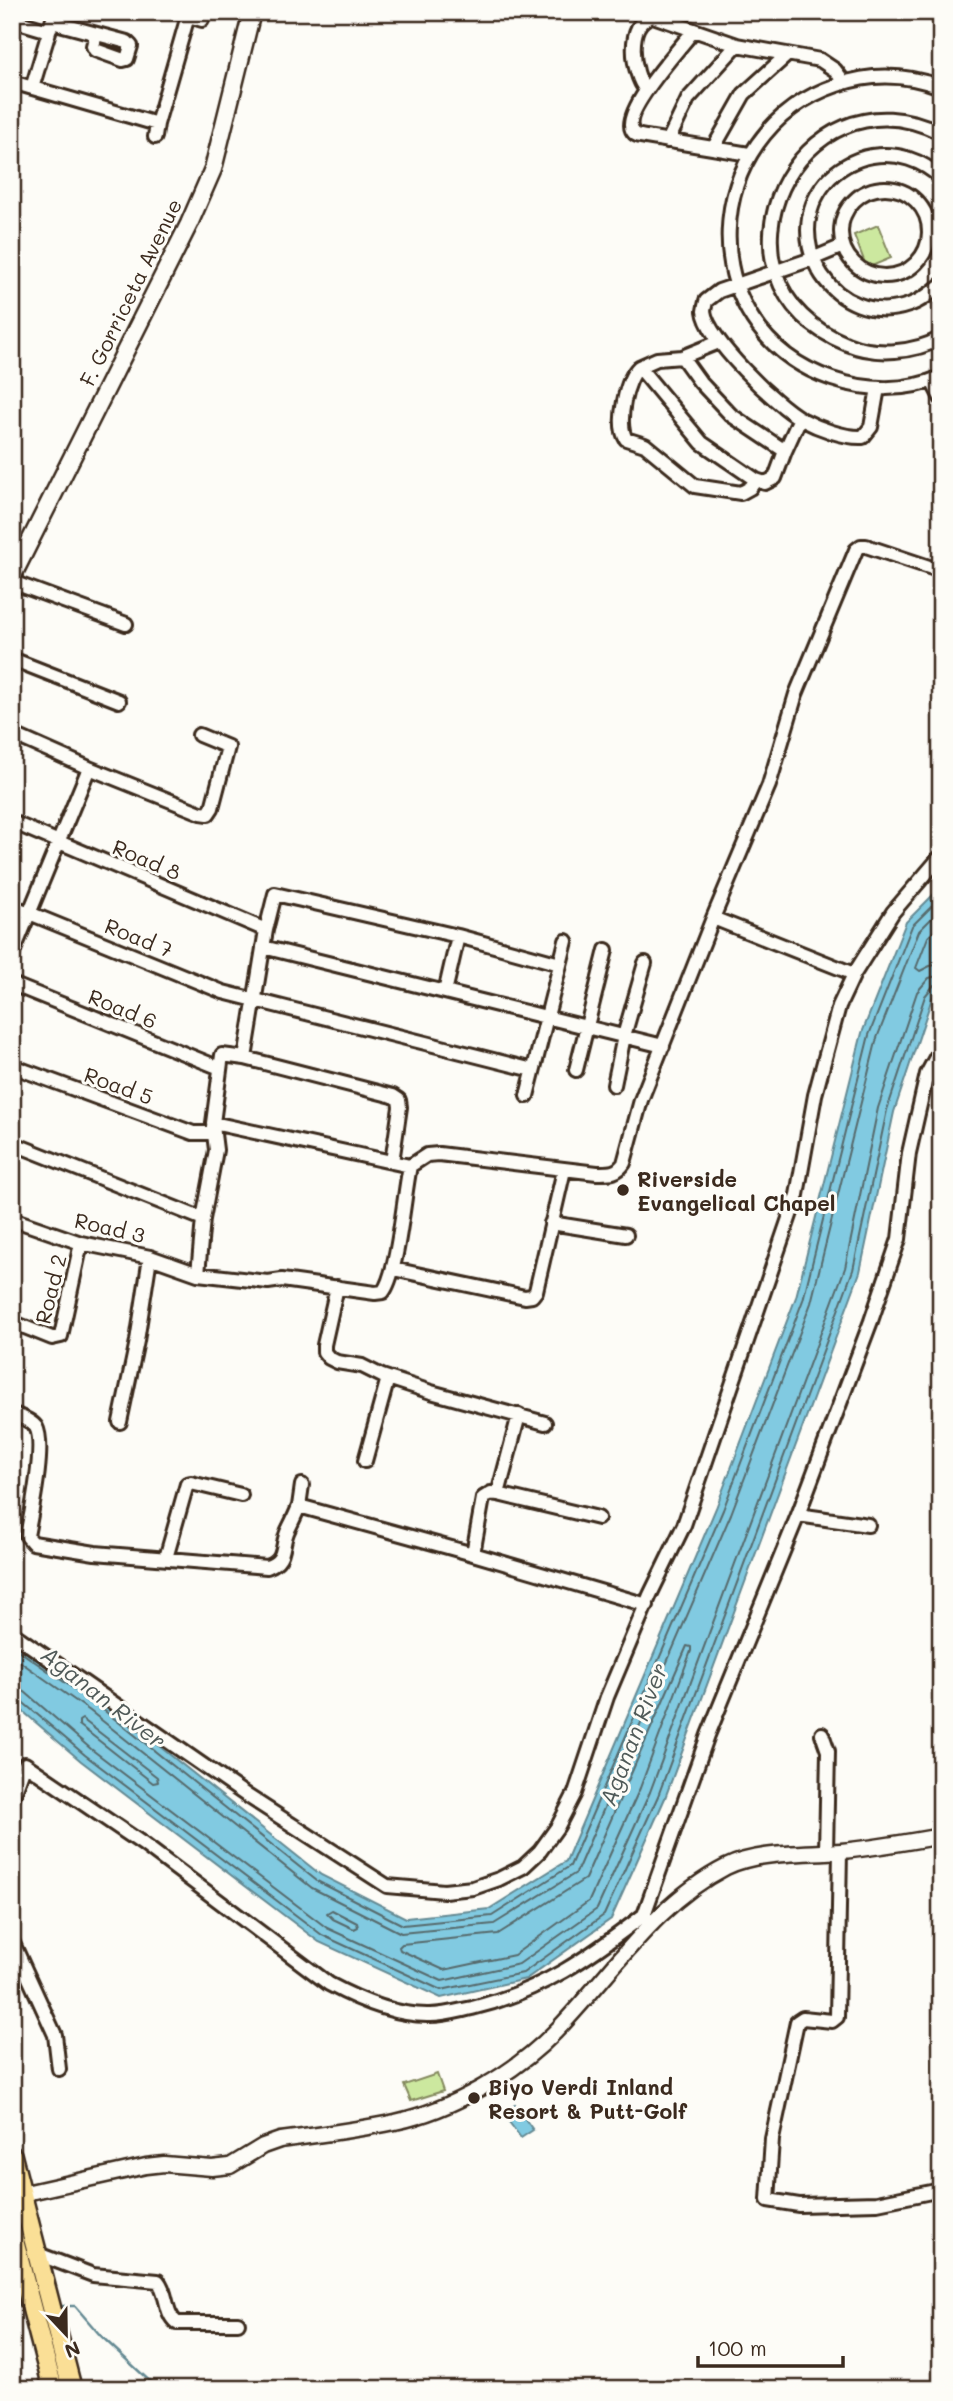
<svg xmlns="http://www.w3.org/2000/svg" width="953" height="2401" font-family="Mali,sans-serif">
  <rect width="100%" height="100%" fill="#fdfcf7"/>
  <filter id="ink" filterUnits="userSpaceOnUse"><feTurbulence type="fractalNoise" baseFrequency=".0143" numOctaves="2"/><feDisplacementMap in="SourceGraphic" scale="14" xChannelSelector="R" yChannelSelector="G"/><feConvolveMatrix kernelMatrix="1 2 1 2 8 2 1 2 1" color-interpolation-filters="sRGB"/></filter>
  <g filter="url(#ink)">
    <!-- green -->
    <path fill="#cce89f" stroke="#84895e" stroke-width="2" d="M878,225L891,258L867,268L854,235Z
      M437,2074L443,2091L411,2101L404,2085Z"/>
    <!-- water -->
    <path fill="#81cae1" stroke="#658a93" stroke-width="2" d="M941,887V987L932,998L894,1112L860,1272L665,1798L611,1919L526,1979L441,1998L319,1942L81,1761L12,1702V1637L100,1699L321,1875L406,1918L489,1909L566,1861L716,1508L796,1297L862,1033L906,922Z
      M515,2105L533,2130L521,2138L503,2114Z"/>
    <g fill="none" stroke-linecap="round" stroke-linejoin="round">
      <!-- shore -->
      <path stroke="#576a6c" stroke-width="2" d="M941,924L928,937L916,968L920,971L930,966L941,964
        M12,1646L96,1704L317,1881L403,1925L492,1916L570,1866L723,1510L803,1300L869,1035L912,926L941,897
        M687,1646L691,1647V1651L640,1788L589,1901L514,1955L444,1970L400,1950L399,1947L402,1944L498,1934L585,1879Z
        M12,1656L90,1711L312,1888L401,1933L494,1924L576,1873L731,1514L811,1303L877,1038L919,931L941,909
        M12,1688L25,1692L91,1749L327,1928L442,1981L519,1964L597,1909L650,1792L845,1268L878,1108L917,992L929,978L941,975
        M12,1697L19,1699L85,1755L322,1935L441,1990L523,1973L604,1915L658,1796L853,1270L887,1110L925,996L934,985L941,984
        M82,1719L157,1777L158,1782L153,1783L79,1725V1721Z
        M332,1910L357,1923L358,1927L354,1929L333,1919L327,1913Z"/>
      <!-- stream -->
      <path stroke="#658a93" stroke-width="2.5" d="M12,2305H24
        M58,2306H75L100,2335L157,2388L207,2383H229L235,2389"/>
      <!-- minor casing -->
      <g stroke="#3b2a1e" stroke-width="18">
        <path id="minor" d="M176,12L202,20
          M12,20L49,31
          M52,22L127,42L131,46L127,59L123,60L95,50L93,46L96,34
          M694,30C682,46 622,110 632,130C635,136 640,136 646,137L749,154
          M12,82L157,124
          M941,87C907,74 871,73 837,85C698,132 689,330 832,379C867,391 906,392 941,377
          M32,88L55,12
          M646,90C632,74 625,21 653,16L737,45L820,60L835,70L844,82
          M941,133C799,61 692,281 847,344C876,356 914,353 941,338
          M155,137L157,124L188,16
          M668,141L688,99L737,45
          M714,147L744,94L787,55
          M941,178C922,160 897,152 872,156C854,159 837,169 826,182C777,241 836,330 909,305C921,301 931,293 941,285
          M841 232a44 44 0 1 1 88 0a44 44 0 1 1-88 0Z
          M843,246L812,259L719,291L706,301C706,302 704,310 704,311C707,339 776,405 801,419C818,428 844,438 863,437L871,427L878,388
          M719,342L682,357L700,382L731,415L785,451L800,418
          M682,357L657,359L639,367L702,443L756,480L765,483L775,478L785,451
          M639,367C626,379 616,424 626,439L645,445L695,486L741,493L750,488L756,480
          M932,381L941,398
          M12,582L126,624
          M12,659L119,701
          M12,734L89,768L201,813L208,814L212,808L228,747L199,735
          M12,822L266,930
          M12,906L223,992L533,1070
          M713,918L854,974
          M263,947L663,1046
          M12,955L89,768
          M12,984L220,1068
          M445,992L458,936
          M245,1058L266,930L275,894L458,936L560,964
          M12,1066L193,1133H214
          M576,1070L606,950
          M927,1074L941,1079
          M614,1085L624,1036L645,963
          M527,1096L566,941
          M12,1143L203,1219
          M392,1162L400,1107L399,1100L393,1096L245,1058L222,1055L213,1123L410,1166
          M12,1219L81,1243L150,1257L198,1274L268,1282L282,1280L375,1293L383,1292C398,1273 404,1194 410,1166L427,1155L439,1154L597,1173C609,1173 617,1174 624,1163L641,1100L713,918L769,785L796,694L856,550L861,546H866L941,571
          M551,1223L626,1235
          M393,1269L525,1297L532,1296L536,1291L564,1170
          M198,1274L203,1219L216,1150L213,1126
          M337,1287L324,1345V1352L329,1358L337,1362L362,1366L382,1376L431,1392L545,1423
          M12,1322L52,1338L61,1336L81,1243
          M12,1413C20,1417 31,1420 36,1427C46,1445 31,1514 27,1536L33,1543L95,1553L267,1567C288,1560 280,1544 289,1528C293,1520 296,1514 299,1506L473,1554L483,1498L491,1493L498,1494L519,1415
          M120,1422L137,1341L150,1257
          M365,1461L388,1378
          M498,1494L598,1518
          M299,1506L302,1485
          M798,1515L868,1525
          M473,1554L647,1605
          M166,1558L187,1484L191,1483L241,1495
          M12,1633L246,1795L387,1886L444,1891L473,1888L499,1879L523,1867L540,1851L558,1826L575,1793L607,1697L650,1595L684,1525L797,1195L815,1095L839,1006L854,974L893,912L941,856
          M822,1734L828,1751L826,1852
          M12,1799L25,1764L143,1844L329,1984C359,2000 396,2016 430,2015C444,2015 458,2011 472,2008C542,1991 588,1958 644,1915
          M840,1851L837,2017L832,2021L803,2018L797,2022L772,2139L768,2200L799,2205L877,2203L941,2190
          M652,1924L644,1915L708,1735L798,1515L871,1321L899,1239L909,1153L927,1074L941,1048
          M12,1941L55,2035L59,2069
          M38,2254L93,2275L158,2281C168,2293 164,2313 177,2323H238"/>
      </g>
      <!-- tertiary casing -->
      <g stroke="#3b2a1e" stroke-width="19">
        <path id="tertiary" d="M12,2196L146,2166L164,2164L212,2168L230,2166L263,2146L280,2140C318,2135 357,2130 395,2122C452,2110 515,2073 555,2032C610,1976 655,1903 726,1867C757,1851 807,1854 841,1851C875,1848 908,1842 941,1836"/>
      </g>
      <!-- secondary casing -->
      <g stroke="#3b2a1e" stroke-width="21">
        <path id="secondary" d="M12,577L189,224L213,169L252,12"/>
      </g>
      <!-- primary casing -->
      <g stroke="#3b2a1e" stroke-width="23">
        <path id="primary" d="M12,2156L72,2389
          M12,2233L53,2389"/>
      </g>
      <!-- minor -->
      <use href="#minor" stroke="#fdfcf7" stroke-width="12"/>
      <!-- tertiary -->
      <use href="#tertiary" stroke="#fdfcf7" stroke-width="14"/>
      <!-- secondary -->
      <use href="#secondary" stroke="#fdfcf7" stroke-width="16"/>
      <!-- primary -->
      <use href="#primary" stroke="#fadf96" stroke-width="18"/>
    </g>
  </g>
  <!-- markers -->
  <g fill="#3b2a1e" stroke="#fdfcf7" stroke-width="2.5">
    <circle cx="623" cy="1190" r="7"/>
    <circle cx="474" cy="2098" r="7"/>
  </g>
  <g text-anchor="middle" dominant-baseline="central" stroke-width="6" stroke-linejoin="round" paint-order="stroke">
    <!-- street labels -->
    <g font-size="21" fill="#3b2a1e" stroke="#fdfcf7">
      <text transform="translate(130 292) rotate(-64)">F. Gorriceta Avenue</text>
      <text transform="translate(147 859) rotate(23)">Road 8</text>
      <text transform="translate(139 937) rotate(22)">Road 7</text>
      <text transform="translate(123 1008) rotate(22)">Road 6</text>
      <text transform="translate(119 1085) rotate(20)">Road 5</text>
      <text transform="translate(110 1227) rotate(13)">Road 3</text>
      <text transform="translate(50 1289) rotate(-76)">Road 2</text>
    </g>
    <!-- poi labels -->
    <g font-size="21" font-weight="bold" fill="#3b2a1e" stroke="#fdfcf7" text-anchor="start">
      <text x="637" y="1178">Riverside<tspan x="637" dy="24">Evangelical Chapel</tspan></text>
      <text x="488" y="2086">Biyo Verdi Inland<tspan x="488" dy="24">Resort &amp; Putt-Golf</tspan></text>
    </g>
    <!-- water labels -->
    <g font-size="23" font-style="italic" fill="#505a58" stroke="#fdfcf7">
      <text transform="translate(104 1697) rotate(38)">Aganan River</text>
      <text transform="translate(633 1734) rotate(-69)">Aganan River</text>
    </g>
  </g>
  <!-- margin -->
  <rect width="953" height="2401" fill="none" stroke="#fdfcf7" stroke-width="42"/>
  <rect x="21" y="21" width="911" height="2359" fill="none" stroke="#3b2a1e" stroke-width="2.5" filter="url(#ink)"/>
  <!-- north arrow -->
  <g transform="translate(66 2334) rotate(158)" stroke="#fdfcf7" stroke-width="5" paint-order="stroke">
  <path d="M0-5L12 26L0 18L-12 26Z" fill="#3b2a1e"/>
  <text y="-10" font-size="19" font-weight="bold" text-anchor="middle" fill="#3b2a1e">N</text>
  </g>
  <!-- scale -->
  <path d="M698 2356v10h145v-10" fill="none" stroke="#3b2a1e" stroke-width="3.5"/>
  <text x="708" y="2356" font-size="21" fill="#3b2a1e" stroke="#fdfcf7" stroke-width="5" paint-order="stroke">100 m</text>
</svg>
